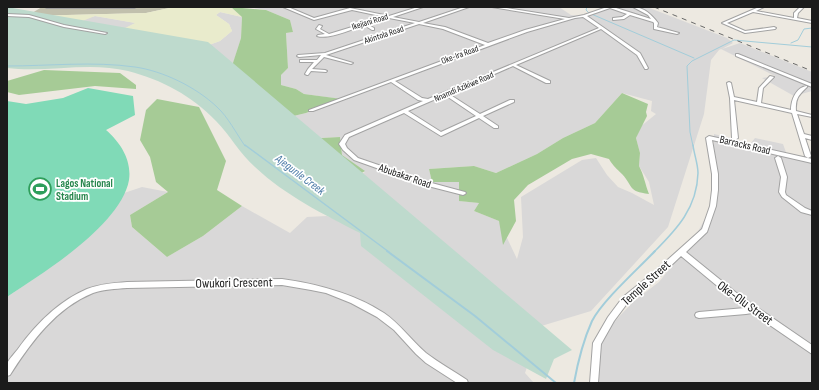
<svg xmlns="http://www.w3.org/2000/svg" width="819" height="390" font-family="'Sofia Sans Condensed',sans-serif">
  <rect width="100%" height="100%" fill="#ede9e1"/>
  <!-- residential -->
  <path fill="#d9d8d8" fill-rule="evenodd" d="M248,7H559L571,15L584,16L615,7H647L727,38L733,43L722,49L740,43L812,72V91L794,96L762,78L775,76L721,49L719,50L711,60L704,114L668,227L591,311L538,327L407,263L348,215L255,155L241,141L226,117L207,98L198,92L139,66L111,64L53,67L7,66V50L30,60H88L85,65L108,63L121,57L173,55L192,51L220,41L232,31L229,24L216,15L220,12L242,17L241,38L225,90L223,102L230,110L243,109L254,137L270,159L289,171L333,190L365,172L342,155L340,137L302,139L281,119L306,113L341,99L304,94L296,89L281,85V75L288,68L286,33L293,32L290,20L266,10ZM622,93L652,101L651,111L656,114L640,127L636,138L640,153L639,166L649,182L654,205L632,193L618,187L607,175L596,158L582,160L521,197L523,237L517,259L499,221L474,211L479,203L460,201L459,181L432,182L429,169L474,166L496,173L537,154L563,138L595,123Z
    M95,16L136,23L93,44L58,26Z
    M714,134L751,143L755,138L783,144L787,155L812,161V383H596L595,342L634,301L659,282L695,237L712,206Z
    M142,187L168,192L130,215L132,227L167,257L203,236L242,206L290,233L307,217L327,216L358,230L531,355L525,373L534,383H7V297L41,274L92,234L107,219L124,193Z"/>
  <!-- construction -->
  <path fill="#c1c0ad" d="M42,7H174L146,13L27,16Z"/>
  <!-- farmland -->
  <path fill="#e9ebcc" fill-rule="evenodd" d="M174,7H231L242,17L220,12L216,15L229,24L232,31L220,41L192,51L173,55L121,57L108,63L84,65L88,60H30L7,50V24L21,20L27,16L146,13ZM95,16L135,23L93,44L38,35L58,26L65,28Z"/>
  <!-- forest -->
  <path fill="#a6cb96" d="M231,7L266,10L290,20L293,32L286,33L288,68L281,75V85L296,89L304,94L342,99L306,113L281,119L303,139L340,137L342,155L365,171L333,190L232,66L241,38L242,17Z
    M44,70L120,73L136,85V89L95,86L19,95L7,92V81Z
    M622,93L648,104L646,112L647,116L636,138L640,153L639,166C644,175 645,184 649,194C627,191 634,187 622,174C617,169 613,166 609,159L591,154L572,159L528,185L514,200L516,221L503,245L499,221L474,211L479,203L459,201V182H432L429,169L474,166L496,173L537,154L563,138L595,123Z
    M157,99L199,107L226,161L217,190L242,206L203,236L167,257L132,227L130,215L168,192L156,182L150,157L140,140L146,110Z"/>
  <!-- wetland -->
  <path fill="#bedacd" d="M7,7L208,42L572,350L554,359L546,379L493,350L361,246L360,233C323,214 286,196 255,167C240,154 230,135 216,121C191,95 162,80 128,71C89,61 47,73 7,68Z"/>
  <!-- pitch -->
  <path fill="#80dab7" d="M88,88L133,96L135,115L106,130C120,142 132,160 129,180C121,225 43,273 7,297V101L26,104L63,98Z"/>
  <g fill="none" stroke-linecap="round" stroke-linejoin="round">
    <!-- stream-far2 -->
    <path stroke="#a2cdda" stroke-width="1" d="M587,7L586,10L589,13L694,58
      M791,43L798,40L804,29L812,28
      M7,66C49,66 93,61 135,67C163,71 196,87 217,107C228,117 236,133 245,146
      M693,146L690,132L687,66L692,61L734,40L812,47"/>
    <!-- stream-far1 -->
    <path stroke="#a2cdda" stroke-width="1.5" d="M245,145L389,252
      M654,252C677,229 697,208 698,173C698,164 694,154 693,145"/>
    <!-- stream -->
    <path stroke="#a2cdda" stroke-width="2" d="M387,251L475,316L556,383
      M574,383C578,361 583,341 592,321C603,300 638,269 655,251"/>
    <!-- minor casing -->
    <g stroke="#a2a2a2" stroke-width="2">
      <path id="minor" d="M45,7H136L134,8H47Z
        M283,7H288L314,18L350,8L389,16L418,7H423L393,17L419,22L464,7H469L423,23L445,27L488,43L525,30L565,19L492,7H500L569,18L584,15L607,7H613L651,19L648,15L633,7C644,7 652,15 658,23L657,27L679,33L677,34L654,29V23L653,22L630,15L624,19L613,20V18L622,17L627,14L610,8L587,16L640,53L648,68L647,69H645L637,55L601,29L516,65L550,81V83H546L513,66L449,94L480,114L510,100H514V102L483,116L498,126V128H494L479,118L441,136L404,113L349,137L345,144L347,148L358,158L428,182L465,192L466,193L465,194L463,195L424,185L354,160L343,150L339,144L345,135L423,101L418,100L391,82L313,111H309V110L485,45L443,29L419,24L326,55L353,63L351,64L324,57L312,69L325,70L327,71L326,72L311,71L308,75H307L305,74L308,69L314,62H300V60H317L321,55L299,57L297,56L298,55L325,53L415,23L389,18L367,24L374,28V30H372L364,25C353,29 328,40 317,36L318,35L325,34L316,29L319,25L322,26L320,29L329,34L385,17L352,10L314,20ZM583,17L599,28L428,99L422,98L395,81L527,32L575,18ZM445,95L476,116L441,132L408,111Z
        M759,7H764L756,11L794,18V13L800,7H804L798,13L797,18L812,21V23L753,12L727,23L745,31L774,27L776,28L775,29L745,33L722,23Z
        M7,14L29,15L64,25L107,33L105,34L64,27L29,17L7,16Z
        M736,54H738L812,84V87L736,56Z
        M770,76L774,77L763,88L761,103L791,110C791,100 796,87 807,86V87C799,95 795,98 796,111L812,115V117L797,114L804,134L812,136V140L805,138L811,156L810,157L808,158L805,156L792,113L734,100L738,138L735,140L732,138L730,98L727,83L729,82L731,83L734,97L757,102L759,88Z
        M709,136L812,159V163L712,140L718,174V190L716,206L707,232L686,252L739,295L812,345V354L752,313L746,314L699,318L696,317L695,315L696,313L699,312L745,308L733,299L681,256L660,276L629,301L614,321L601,344L598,383H590L593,343L608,317L623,297L654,272L702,229L710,206L712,190V174L706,138Z
        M778,156L781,158L787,177L785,192L786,195L805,208L812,211V215L801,212L782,197L779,192L781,177L775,158Z
        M282,279C317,284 353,293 384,313C400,324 411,340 426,353C439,363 454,371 467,380L468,383H457L426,363L416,354L394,330L377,317L351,303L326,293L311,290L282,285L127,288C115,289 104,289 93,293C56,308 31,342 10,375L7,376C7,372 6,367 7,364C9,359 15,353 18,349C36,324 59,301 87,289C100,284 113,283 127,282Z"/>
    </g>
    <!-- minor -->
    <use href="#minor" fill="#fff" fill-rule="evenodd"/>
    <!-- rail -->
    <path stroke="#696969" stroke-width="1" stroke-dasharray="5 5" stroke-linecap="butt" d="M654,7L812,71"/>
  </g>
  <!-- icons -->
  <defs>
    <g id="stadium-ring" transform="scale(1.15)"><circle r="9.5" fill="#fff" stroke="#2e9e5b" stroke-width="1.5"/><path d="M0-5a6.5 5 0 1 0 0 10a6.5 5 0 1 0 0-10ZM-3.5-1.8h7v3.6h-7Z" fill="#2e9e5b"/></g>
  </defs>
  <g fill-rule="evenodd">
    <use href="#stadium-ring" x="40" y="189"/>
  </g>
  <g text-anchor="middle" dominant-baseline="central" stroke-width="3.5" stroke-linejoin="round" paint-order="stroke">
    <!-- far-street labels -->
    <g font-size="9" fill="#1b1b1b" stroke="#fff">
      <text transform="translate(370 22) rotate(-17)">Ikejiani Road</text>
      <text transform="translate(384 35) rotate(-18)">Akintola Road</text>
      <text transform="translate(460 55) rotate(-20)">Oke-Ira Road</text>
      <text transform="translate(464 87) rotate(-23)">Nnamdi Azikiwe Road</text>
    </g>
    <!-- street labels -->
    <g font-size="11" fill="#1b1b1b" stroke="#fff">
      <text transform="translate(745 145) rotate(13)">Barracks Road</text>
      <text transform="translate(405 176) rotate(19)">Abubakar Road</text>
    </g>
    <!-- leisure labels -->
    <g font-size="11" font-weight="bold" fill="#27864d" stroke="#fff" text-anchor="start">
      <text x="56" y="183">Lagos National<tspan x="56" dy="13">Stadium</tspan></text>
    </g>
    <!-- water labels -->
    <g font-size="12" font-style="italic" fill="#4b7aa7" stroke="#fff">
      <text transform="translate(300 175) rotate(37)">Ajegunle Creek</text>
    </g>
    <!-- near-street labels -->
    <g font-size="13" fill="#1b1b1b" stroke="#fff">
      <text transform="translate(234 283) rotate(-1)">Owukori Crescent</text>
      <text transform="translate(646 283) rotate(-42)">Temple Street</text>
      <text transform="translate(745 303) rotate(36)">Oke-Olu Street</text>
    </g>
  </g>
  <!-- border -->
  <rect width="819" height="390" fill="none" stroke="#1b1b1b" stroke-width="16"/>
</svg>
